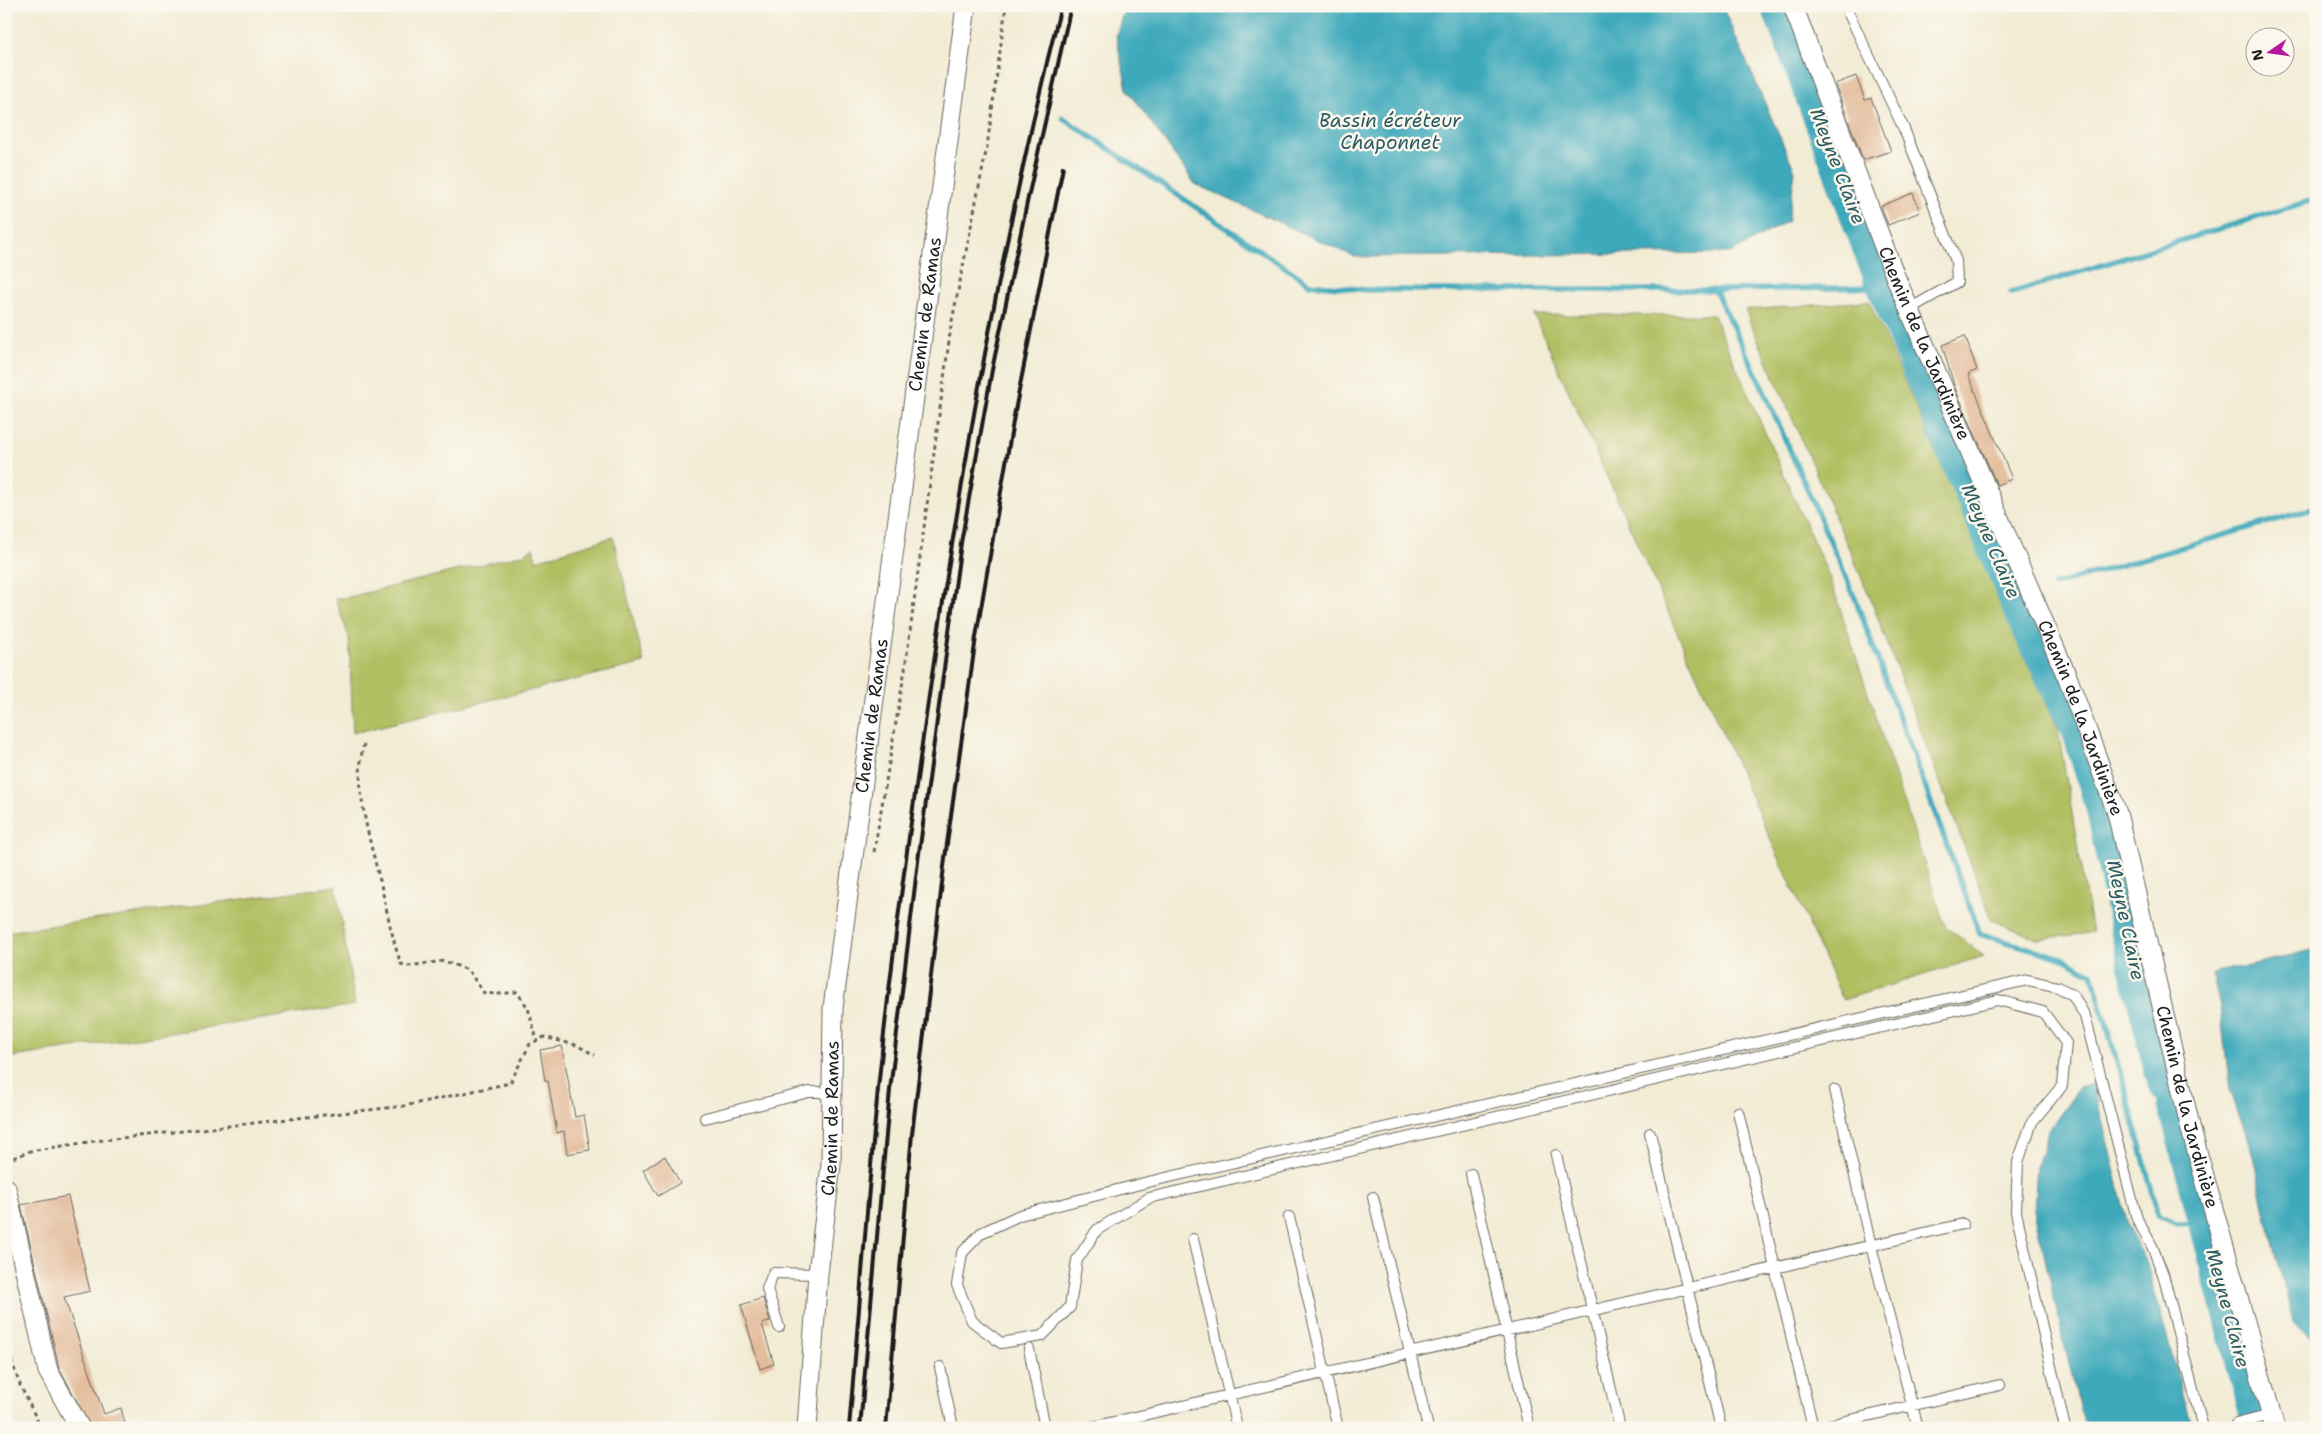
<svg xmlns="http://www.w3.org/2000/svg" width="2322" height="1434" font-family="'Shantell Sans',sans-serif">
  <rect width="100%" height="100%" fill="#fbf7ec"/>
  <filter id="ink" filterUnits="userSpaceOnUse"><feTurbulence type="fractalNoise" baseFrequency=".02" numOctaves="2"/><feDisplacementMap in="SourceGraphic" scale="10" xChannelSelector="R" yChannelSelector="G"/><feConvolveMatrix kernelMatrix="1 2 1 2 8 2 1 2 1" color-interpolation-filters="sRGB"/></filter>
  <filter id="wash" filterUnits="userSpaceOnUse"><feTurbulence type="fractalNoise" baseFrequency=".0096" numOctaves="4" result="noise"/><feDisplacementMap in="SourceGraphic" scale="20" xChannelSelector="R" yChannelSelector="G"/><feGaussianBlur stdDeviation="1.12" result="paint"/><feColorMatrix in="noise" values="0 0 0 0 0 0 0 0 0 0 0 0 0 0 0 0 0 1.4 0 .05"/><feComposite in="paint" operator="in"/></filter>
  <g filter="url(#wash)">
    <rect width="100%" height="100%" fill="#f2ecd5"/>
    <!-- green -->
    <path fill="#b0bf62" stroke="#666e3f" d="M1869,301L2058,729L2092,933L2037,939L1992,920L1869,595L1745,310Z
      M1534,315H1713L1831,581L1945,926L1984,956L1843,1000Z
      M613,537L644,663L353,733L349,637L335,598H345L524,554L533,548L536,560Z
      M336,886L355,1005L6,1058V932Z"/>
    <!-- water -->
    <path fill="#3ca9bb" stroke="#2c626c" d="M1125,6H1722L1795,171L1788,221L1731,253L1355,257L1195,184L1127,89L1116,36Z
      M2316,949V1342L2295,1325L2276,1260L2252,1152L2230,1090L2220,1008L2213,975L2215,972L2254,964Z
      M2093,1083L2128,1225L2147,1263L2192,1428H2084L2034,1211L2037,1166L2048,1131L2080,1087Z"/>
    <g fill="none" stroke-linecap="round" stroke-linejoin="round">
      <!-- stream -->
      <path stroke="#3ca9bb" stroke-width="5.5" d="M1063,118L1310,284L1366,290H1715L1884,287
        M1715,290L1760,382L1855,598L1980,934L2062,958L2092,974L2132,1114L2158,1215L2176,1224L2205,1223
        M2011,293L2316,199
        M2054,585L2316,508"/>
      <!-- river -->
      <path stroke="#3ca9bb" stroke-width="34" d="M1778,6L1884,287L2024,619L2079,732L2103,809L2132,953L2165,1086
        M2174,1102L2260,1428"/>
    </g>
    <g id="blocks">
      <!-- building -->
      <path fill="#e2ba99" d="M1856,76L1865,100L1871,98L1891,151L1863,160L1835,84Z
        M1913,193L1920,212L1888,225L1881,206Z
        M1965,336L1977,370L1968,374L2012,479L1997,485L1955,388L1942,345Z
        M562,1046L575,1117L584,1115L590,1150L567,1154L564,1131L557,1133L548,1081H545L540,1050Z
        M665,1156L680,1183L658,1196L643,1170Z
        M68,1196L90,1291L64,1297L104,1414L121,1408L126,1428H91L59,1367L21,1205Z
        M763,1298L770,1321L762,1324L774,1364L760,1369L741,1305Z"/>
    </g>
  </g>
  <g filter="url(#ink)">
    <use href="#blocks" fill-opacity="0" stroke="#67655d" stroke-width="1"/>
    <g fill="none" stroke-linecap="round" stroke-linejoin="round">
      <!-- lane casing -->
      <g stroke="#67655d" stroke-width="12">
        <path id="lane" d="M1845,6L1904,129L1956,261L1957,282L1909,309
          M1835,1090L1871,1246L1918,1428
          M1738,1112L1813,1428
          M705,1118L809,1092H820L832,1097
          M1650,1133L1721,1428
          M1556,1155L1620,1428
          M1471,1174L1529,1428
          M1373,1197L1428,1428
          M1289,1217L1338,1428
          M1193,1239L1237,1428
          M779,1327L767,1289L773,1273L818,1274
          M1029,1349L1045,1428
          M940,1367L953,1428
          M2236,1424L2271,1415
          M1088,1428L1963,1224
          M1816,1428L2000,1385
          M2065,1428L2016,1212L2018,1162L2032,1122L2062,1086L2066,1043L2043,1012L1998,1000L1149,1198L1097,1230L1077,1260L1070,1307L1042,1336L1001,1343L972,1321L957,1285L962,1253L981,1233L1020,1215L1148,1182L2028,980L2058,987L2073,995L2085,1016L2137,1219L2152,1246L2163,1274L2203,1428"/>
      </g>
      <!-- street casing -->
      <g stroke="#67655d" stroke-width="21">
        <g id="street">
          <path id="s1" d="M1793,6L1895,276L2068,679L2117,813L2191,1130L2275,1428"/>
          <path d="M6,1188L48,1371L80,1428"/>
          <path id="s2" d="M807,1428L818,1274L831,1165L833,1008L966,6"/>
        </g>
      </g>
      <!-- path -->
      <path stroke="#67655d" stroke-width="3" stroke-dasharray="4 4" stroke-linecap="butt" d="M364,744C352,784 371,844 381,885C387,911 392,938 401,964L408,966L444,961L468,970L484,993L498,994L517,992L528,1008L537,1040
        M874,852L905,669L951,326L987,147L1006,6
        M6,1161L30,1151L95,1141L404,1106L510,1083L530,1044L544,1037L576,1045L595,1055
        M6,1345L20,1385L41,1428"/>
      <!-- lane -->
      <use href="#lane" stroke="#fff" stroke-width="10"/>
      <!-- street -->
      <use href="#street" stroke="#fff" stroke-width="19"/>
      <!-- rail -->
      <path stroke="#1c1c1c" stroke-width="4" d="M849,1428C859,1315 867,1202 878,1089C891,962 909,835 927,709C961,473 1002,237 1061,6
        M860,1428L890,1090L918,861L961,543L992,370L1028,198L1071,6
        M886,1428L912,1134L945,858L976,637L1014,416L1063,167"/>
    </g>
  </g>
  <g text-anchor="middle" dominant-baseline="central" stroke-width="5" stroke-linejoin="round" paint-order="stroke">
    <!-- street labels -->
    <g font-size="18" fill="#1c1c1c" stroke="#fbf7ec">
      <text stroke="none"><textPath href="#s2" startOffset="1121">Chemin de Ramas</textPath></text>
      <text stroke="none"><textPath href="#s1" startOffset="362">Chemin de la Jardinière</textPath></text>
      <text stroke="none"><textPath href="#s2" startOffset="716">Chemin de Ramas</textPath></text>
      <text stroke="none"><textPath href="#s1" startOffset="768">Chemin de la Jardinière</textPath></text>
      <text stroke="none"><textPath href="#s1" startOffset="1172">Chemin de la Jardinière</textPath></text>
      <text stroke="none"><textPath href="#s2" startOffset="311">Chemin de Ramas</textPath></text>
    </g>
    <!-- water labels -->
    <g font-size="19" font-style="italic" fill="#2a5b64" stroke="#fbf7ec">
      <text x="1390" y="120">Bassin écréteur<tspan x="1390" dy="22">Chaponnet</tspan></text>
      <text transform="translate(1838 166) rotate(69)">Meyne Claire</text>
      <text transform="translate(1991 541) rotate(67)">Meyne Claire</text>
      <text transform="translate(2126 920) rotate(78)">Meyne Claire</text>
      <text transform="translate(2228 1308) rotate(75)">Meyne Claire</text>
    </g>
  </g>
  <!-- margin -->
  <rect width="2322" height="1434" fill="none" stroke="#fbf7ec" stroke-width="25"/>
  <!-- north arrow -->
  <g transform="translate(2270 52) rotate(257)"><circle r="24" fill="#fbf7ec" stroke="#a29f99"/>
  <path d="M0-4L9 19L0 12L-9 19Z" fill="#b5179e"/>
  <text y="-8" font-size="14" font-weight="bold" text-anchor="middle" fill="#1c1c1c">N</text>
  </g>
</svg>
